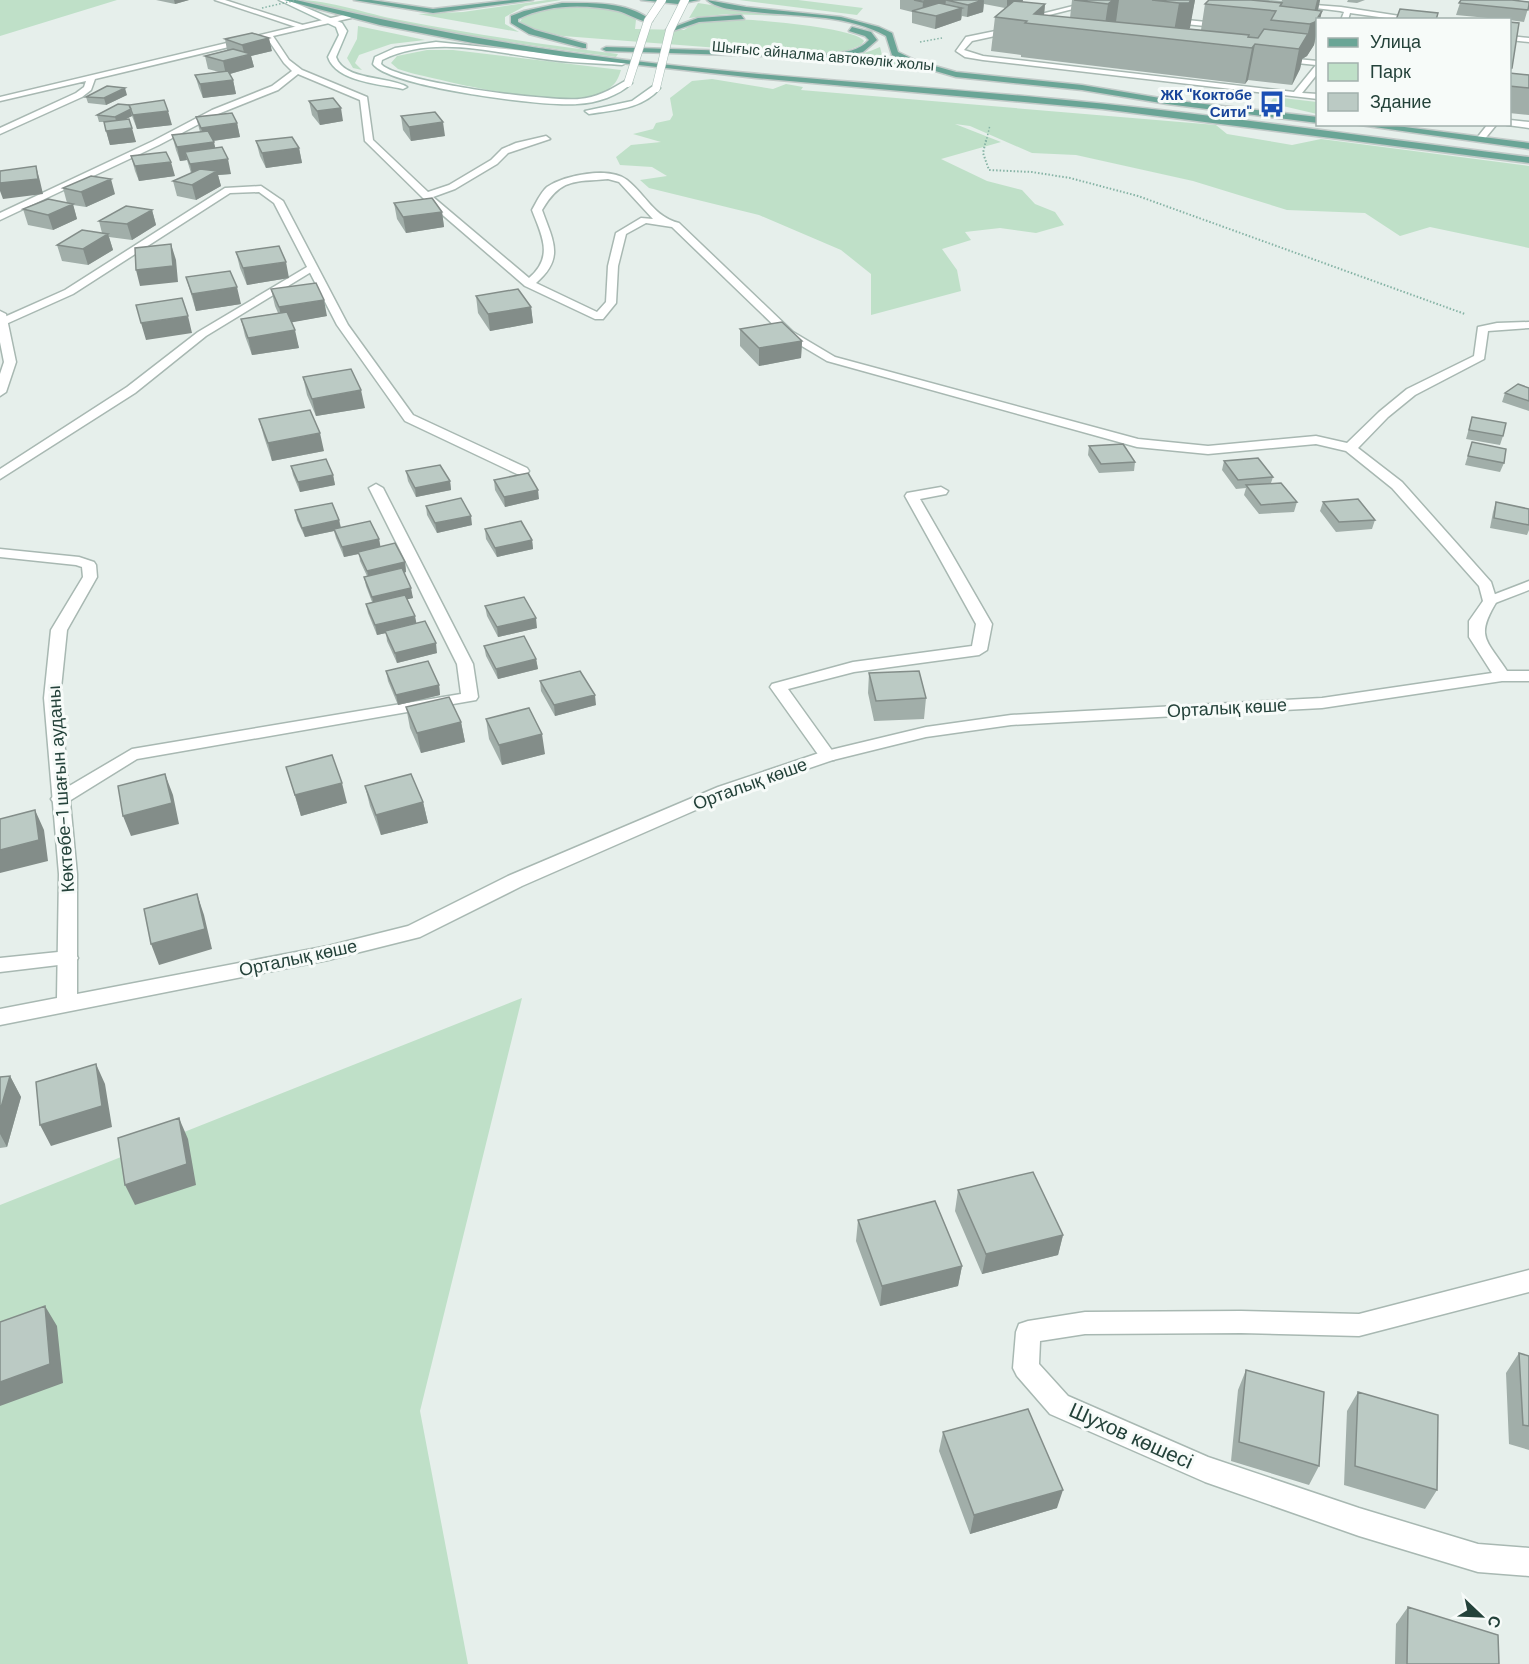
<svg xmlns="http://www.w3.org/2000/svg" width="1529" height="1664" font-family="'DM Sans',sans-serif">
  <rect width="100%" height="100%" fill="#e6efeb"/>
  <!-- green -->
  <path fill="#bfe0c8" d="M0,0H117L0,36Z
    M296,0C331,0 366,14 400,20C472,34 545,45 618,54L616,57C508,43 402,26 296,0Z
    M547,0H561L525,6L505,17V24L519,32L418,14L463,12Z
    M739,0H798L863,8L857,15Z
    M698,3L783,16L727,14L689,18Z
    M564,5L610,6L634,17L636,20L635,29L684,30C695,22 711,20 724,19C744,18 856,27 864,41L861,45L844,52L811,55L563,36L536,30L520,22L525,13Z
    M358,26L425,40L391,44L359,55L355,63L362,70L353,68L347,58L357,39Z
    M880,47L882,55L896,62L920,69L806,59C832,58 856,58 880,47Z
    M427,50H453L621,70C619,76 617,82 612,86C581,117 451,82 411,73L398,69L391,63L397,56Z
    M712,79L773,89L786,84L803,87L801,90L1216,125L1227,134L1292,145L1321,139L1529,166V248L1430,227L1400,236L1365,213L1287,210L1193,181L1076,155L1032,153L970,126L955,124L1001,142L941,159L987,181L1022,190L1035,204L1055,212L1064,225L1036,233L1000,228L965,232L971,240L942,249L957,270L961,291L871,315V274L841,250L759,215L649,188L640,180L667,176L652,167L620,165L616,157L631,145L661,142L633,134L653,129L656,123L670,120L673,115L670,98L692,81Z
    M1274,97L1317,102V114L1270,103Z
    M522,998L420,1411L468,1664H0V1205Z"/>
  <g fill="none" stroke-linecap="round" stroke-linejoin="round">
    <!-- service casing -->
    <g stroke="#a8b8b2" stroke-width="3">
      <path id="service" d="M215,0H225L309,27L302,29Z
        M1097,0H1109L1021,22L1017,20Z
        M1249,0L1341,7L1426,20H1401L1350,13L1348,20H1341L1344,12L1340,11Z
        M1167,18L1226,24L1230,26L1226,28L1164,22Z
        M1015,27L1018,31L972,41L964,50L983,56L1294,92L1316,65L1278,61H1275V57L1318,61V73L1302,93L1318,94V99L983,60L965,57L956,51L966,37Z
        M1510,36L1529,38V42L1510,40Z
        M1510,120L1529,122V128L1507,125L1510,124Z
        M1488,124H1497L1483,141H1477L1476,139Z
        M261,186L283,201L348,325L413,415L527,468L529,471L527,474H517L405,421L337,325L274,203L259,192L230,193L73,294L6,324L0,325V319L65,290L225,188Z
        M376,484L383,488L473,664L478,697L476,700L137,759L66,803H54L51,799L54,795L132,749L461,694L457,664L369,488Z
        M941,487L948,491L946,494L920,499L992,624L987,650L979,655L854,672L788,689L836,756L834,760H822L770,687L772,684L853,662L972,646L976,624L905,496L907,493Z
        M1529,581V590L1490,605L1483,601L1485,598Z
        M68,951L75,953L78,958L75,963L0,972V958Z"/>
    </g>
    <!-- minor casing -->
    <g stroke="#a8b8b2" stroke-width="3">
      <path id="minor" d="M348,14L351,18L273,36L289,60L302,70L367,97L373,140L428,192L449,185L491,160L502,149L516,143L546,136L550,139L508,153L497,164L455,189L433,197L529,278C554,257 542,236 532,210C536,203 541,192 547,187C564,175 610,166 627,180C646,195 654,217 679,223L793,332L835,357L1138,439L1208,446L1316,436L1347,443L1379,412L1407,389L1474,356L1478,327L1497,323L1529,322V328L1488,331L1484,359L1415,395L1388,417L1358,448L1402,482L1491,582L1497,601C1475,637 1486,639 1507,671H1529V681H1502L1322,708L1011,725L926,737L833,760L730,795L522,886L420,937L328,960L0,1025V1009L57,998L59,874L44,698L51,630L83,577L82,567L76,565L0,557V549L79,557L94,562L96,565L97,577L67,630L60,698L77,874V994L328,946L408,926L508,876L718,787L822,752L926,727L1011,715L1322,698L1492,673L1469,637V621L1483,601L1479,586L1392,488L1346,451L1316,444L1208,454L1137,447L827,361L785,336L672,227L646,223L626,234L618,266L616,303L603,319H595L525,286L423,198L365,141L360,100L298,74L278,90L218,114L159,145L0,220V213L153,141L212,110L272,86L292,71L284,63L267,38L95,79L91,90L82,97L0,134V128L76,93L84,87L86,81L0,101V97ZM608,179L619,182L653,219L641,218L616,233L608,266L606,302L597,312L536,283C565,258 553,241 542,210C561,178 574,182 608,179Z
        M312,264L317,267L316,269L206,336L135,393L0,479V469L127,387L198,332Z
        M0,311L6,314L16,362L6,392L0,396V374L4,362L0,342Z
        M1529,1270V1292L1359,1336L1241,1333L1085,1334L1040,1341L1039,1364L1068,1396L1208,1457L1359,1508L1478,1544L1529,1548V1576L1478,1572L1359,1536L1205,1482L1050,1414L1017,1376L1013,1368L1016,1332L1019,1324L1028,1321L1085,1312L1241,1311L1359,1314Z"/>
    </g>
    <!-- secondary casing -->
    <g stroke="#a4bbb3" stroke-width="3">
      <path id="secondary" d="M279,0H288L342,23L347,31L336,57C344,81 389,76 407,87L403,89C381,84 336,82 328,57L339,35L336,27Z
        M436,42L622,61L626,63L622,65C596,63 570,63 544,59C490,52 433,35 382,60L381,64C396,82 550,102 579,99C596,98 610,90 625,81L632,83C618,96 597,103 577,104C545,107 390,87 373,64L375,57L395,48Z
        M653,86L660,88C643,109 614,110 589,114L585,111L632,101Z"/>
    </g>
    <!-- primary casing -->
    <g stroke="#c2cac8" stroke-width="3">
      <path id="primary" d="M284,0H296C385,21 475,39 566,52C725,75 885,83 1045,98C1207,113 1368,137 1529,157V163L1102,109L756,78L567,57L473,43L380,25Z
        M354,0H371L433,9L512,0H533L433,13Z
        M641,0H699L678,4Z
        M707,0L746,7L841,17L879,27L892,33L898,52L917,61L956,72L1082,85L1178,101L1318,117V123L1167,104L1082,90L956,77L911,64L892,55L886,36C847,14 798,17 755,12C739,10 719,10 707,0Z
        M562,3C591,3 628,1 652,21C644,25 628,13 618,11C586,4 548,4 518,19V22L535,30L586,44V48H583L529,34L511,23V16L524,11Z
        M741,15L744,19L699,22L670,32L666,30L698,18Z
        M852,27L871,32L877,40L863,52L831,58L606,51L602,49L606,47L831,54C845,52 859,51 869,40L865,36L849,31Z
        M1353,124H1381L1529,143V149Z"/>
    </g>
    <!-- path-far1 -->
    <path stroke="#86b3a5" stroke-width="1.5" stroke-dasharray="1.5 2" stroke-linecap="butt" d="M920,42L942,38
      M986,142L990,125"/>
    <!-- path -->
    <path stroke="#86b3a5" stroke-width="2" stroke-dasharray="1.5 2" stroke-linecap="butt" d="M986,140L983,153L989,170L1032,172L1070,178L1138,196L1465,314"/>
    <!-- service -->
    <use href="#service" fill="#fff" fill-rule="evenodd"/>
    <!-- minor -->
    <use href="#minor" fill="#fff" fill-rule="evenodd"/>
    <!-- secondary -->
    <use href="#secondary" fill="#fff" fill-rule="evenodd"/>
    <!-- primary -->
    <use href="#primary" fill="#6aa596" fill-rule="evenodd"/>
    <!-- secondary-bridge casing -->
    <g stroke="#a4bbb3" stroke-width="9" stroke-linecap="butt">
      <path id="secondary-bridge" d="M628,83L648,21L662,0
        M656,88L670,30L685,0"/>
    </g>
    <!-- path-bridge -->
    <path stroke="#86b3a5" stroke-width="1.5" stroke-dasharray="1.5 2" stroke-linecap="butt" d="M262,8L297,0"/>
    <!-- secondary-bridge -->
    <use href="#secondary-bridge" stroke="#fff" stroke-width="8"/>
  </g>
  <!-- wall -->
  <path fill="#a1aea9" d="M156,0H189L175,4Z
    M900,0H1023L1022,2L1045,4L1044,15L1070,18L1072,0H1195L1189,29L1201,30L1205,4L1209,0H1269L1268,2L1281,3L1282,0H1320L1318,10L1320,20L1314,45L1307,56L1302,59L1300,69L1292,85L1248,80L1245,84L1021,57V55L991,51L995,17L1005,8L984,4L983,12L967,17L962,16L961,20L935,29L912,23V12L900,9Z
    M1348,0H1365L1357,3L1347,2Z
    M1461,0L1529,5L1524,22L1509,20L1456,15Z
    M1509,22L1512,68L1510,73L1529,75V115L1509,113Z
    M225,39L272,51L251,56L254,67L230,74L233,80L236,94L203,98L199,88L195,75L219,72L208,69L205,56L227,50Z
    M127,95L106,105L88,103L86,97Z
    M309,101L343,121L320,125L312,115Z
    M118,104L172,125L137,129L132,116L125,119L136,142L110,145L104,122H99L97,115Z
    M401,116L445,136L411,141L403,130Z
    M196,117L237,123L240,137L213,141L215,148L231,174L218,175L221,186L196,200L177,196L173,181L191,173L187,160L180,161L176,150L172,135L200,132Z
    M256,141L299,148L302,163L266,168L260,156Z
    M131,156L175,176L139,181L135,171Z
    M63,188L115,194L86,207L73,205L77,219L53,230L28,225L23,209L67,203Z
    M394,203L442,212L444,227L406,233L397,219Z
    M152,210L156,225L132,240L109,237L113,250L88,265L62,261L57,245L102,233L99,221Z
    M236,252L289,278L247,285L240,268Z
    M186,277L241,304L196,311Z
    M271,289L327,316L291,322L299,348L252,355L245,336L241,319L278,313L275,306Z
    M476,296L531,307L533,323L490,331L478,313Z
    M740,329L802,341L801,358L759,366L740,346Z
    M303,377L365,408L316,416L307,395Z
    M1529,388V411L1502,402L1505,393Z
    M1472,417L1503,436L1500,445L1466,439Z
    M259,419L324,451L272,461L264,437Z
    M1472,442L1504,463L1500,472L1465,465Z
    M1089,446L1135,462L1134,471L1099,473L1088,455Z
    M1224,461L1273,477L1271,483L1297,502L1294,512L1259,514L1244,495L1246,488L1236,489L1222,470Z
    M291,466L333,475L335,485L300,492L293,475Z
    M406,471L450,481L451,490L416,497L408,481Z
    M494,480L539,499L505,507L495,490Z
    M1323,502L1375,520L1372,529L1336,532L1320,511Z
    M1496,502L1529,509V530L1527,535L1490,528L1493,512Z
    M426,506L472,525L437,533L427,515Z
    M295,510L339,520L341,527L379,539L380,547L405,562L406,572L404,573L413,598L407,599L416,623L437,653L397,663L387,641L386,633L377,635L368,613L366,604L372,602L366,586L364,577L367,576L360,561L359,554L344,557L336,538L334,531L305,537L297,520Z
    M485,529L532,540L533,549L497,557L486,539Z
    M485,606L537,628L498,637L487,616Z
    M484,646L536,659L538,669L498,679L486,656Z
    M386,671L439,685L440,695L398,705L388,681Z
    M869,673L926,698L924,719L874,721L868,693Z
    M540,681L596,705L555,716L541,691Z
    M406,707L461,722L465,742L421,753L410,728Z
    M486,719L545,754L502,765L489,739Z
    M286,767L347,803L301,816Z
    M365,786L423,802L428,823L381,835L370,806Z
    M10,1076L21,1097L7,1147L0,1148V1077Z
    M958,1190L1063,1235L1058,1255L982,1274L955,1211Z
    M858,1220L962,1266L958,1286L880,1306L856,1241Z
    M1519,1353L1529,1356V1450L1509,1444L1506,1373Z
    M1246,1370L1319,1466L1309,1485L1231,1461L1238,1390Z
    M1358,1392L1437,1490L1425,1509L1344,1485L1347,1411Z
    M943,1432L1057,1508L970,1534L939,1451Z
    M1408,1607L1499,1664H1395L1396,1624Z"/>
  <!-- shaded-wall -->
  <path fill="#838d89" d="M174,0H189L175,4Z
    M929,0H949H946L945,7L922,14L923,2Z
    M984,0L983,12L967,17L968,5Z
    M1007,0H1023L1022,3L1007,9Z
    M1113,0H1119L1115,29L1104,31L1108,4Z
    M1185,0H1195L1190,28L1183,36L1173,37L1179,3Z
    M1317,0H1320L1317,14L1312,21Z
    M1045,4L1043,25L1034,14Z
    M962,8L961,20L935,29L936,16Z
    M1322,11L1320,20H1317V29L1314,45L1307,56L1302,59L1310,24Z
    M1308,34L1300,69L1292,85L1299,49Z
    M269,38L272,51L251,56L254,67L226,75L223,61L245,56L242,45Z
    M1255,44L1248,80L1245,84L1252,48Z
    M233,80L236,94L203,98L200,84Z
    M125,88L127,95L106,105L104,98Z
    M341,108L343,121L320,125L317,111Z
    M130,109L132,116L117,124L115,117Z
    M168,111L172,125L137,129L133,115Z
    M443,122L445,136L411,141L409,127Z
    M237,123L240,137L205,142L201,128Z
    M132,128L136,142L110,145L106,131Z
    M214,142L217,156L185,152L187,160L180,161L177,147Z
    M299,148L302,163L266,168L262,153Z
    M228,159L231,174L218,175L221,186L196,200L192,185L193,179L190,164Z
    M171,162L175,176L139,181L135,166Z
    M36,166L40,181L43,194L3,199L0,191V183Z
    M111,179L115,194L86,207L81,192Z
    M73,204L77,219L53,230L48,215Z
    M152,210L156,225L132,240L127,224Z
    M442,212L444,227L406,233L403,217Z
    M108,234L113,250L88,265L83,249Z
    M171,244L176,260L178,282L140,286L136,270Z
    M286,262L289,278L247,285L243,268Z
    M237,287L241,304L196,311L192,294Z
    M324,300L327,316L283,324L279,307Z
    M531,307L533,323L490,331L488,314Z
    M188,316L192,333L146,340L141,323Z
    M295,330L299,348L252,355L248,338Z
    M802,341L801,358L759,366V348Z
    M361,390L365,408L316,416L312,399Z
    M320,433L324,451L272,461L268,443Z
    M333,475L335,485L300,492L298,482Z
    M450,481L451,490L416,497L415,488Z
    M538,490L539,499L505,507L504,497Z
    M471,516L472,525L437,533L435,523Z
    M339,520L341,530L334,529V531L305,537L302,528Z
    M379,539L381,549L344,557L342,547Z
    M532,540L533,549L497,557L495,548Z
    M405,562L406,572L369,581L367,571Z
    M411,588L413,598L374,607L372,597Z
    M415,616L417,626L377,635L375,625Z
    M536,618L537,628L498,637L497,627Z
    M436,643L437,653L397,663L395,653Z
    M536,659L538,669L498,679L496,669Z
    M439,685L440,695L398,705L396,695Z
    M595,695L596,705L555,716L554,705Z
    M461,722L465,742L421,753L417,733Z
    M542,734L545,754L502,765L499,745Z
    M165,774L173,795L179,824L131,836L123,816Z
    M342,783L347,803L301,816L295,795Z
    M423,802L428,823L381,835L376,815Z
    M35,810L44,830L48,861L0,873V850Z
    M197,894L204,915L212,949L159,965L151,944Z
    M96,1064L105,1084L112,1127L51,1146L40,1125Z
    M10,1076L21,1097L7,1147L0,1134V1111Z
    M179,1118L188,1139L196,1185L135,1205L125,1185Z
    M1063,1235L1058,1255L982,1274L986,1254Z
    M962,1266L958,1286L880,1306L882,1286Z
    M45,1306L57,1326L63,1383L0,1406V1382Z
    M1063,1490L1057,1508L970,1534L974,1515Z"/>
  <!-- building -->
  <path fill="#bbcac4" stroke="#838d89" stroke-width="1.5" d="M914,0H929L923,2Z
    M946,0H983L968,5Z
    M1074,0H1113L1108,4Z
    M1152,0H1191L1189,3H1179Z
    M1209,0H1251L1282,3L1280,6L1322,11L1315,22L1310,24L1271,20L1276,11L1205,4Z
    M1461,0H1512L1529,2V5L1528,10L1459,3Z
    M1014,1L1045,4L1034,14L1249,35L1248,37L1258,38L1264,29L1308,34L1299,49L1255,44L1252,48L1025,23L1027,21L995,17Z
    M939,3L962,8L936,16L912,11Z
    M1400,9L1438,13L1436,20H1396Z
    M1509,22L1519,23L1512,68H1509Z
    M252,33L269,38L242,45L225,39Z
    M233,49L251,54L223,61L205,56Z
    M228,71L233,80L200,84L195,75Z
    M1509,73L1529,75V88L1509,86Z
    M107,86L125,88L104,98L86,97Z
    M333,98L341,108L317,111L309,101Z
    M164,100L168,111L133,115L129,105Z
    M118,104L129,105L131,109L115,117L97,115Z
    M435,112L443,122L409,127L401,116Z
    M232,113L237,123L201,128L196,117Z
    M129,119L132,128L106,131L104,122Z
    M208,131L214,142L177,147L172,135Z
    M292,137L299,148L262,153L256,141Z
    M222,147L228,159L190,164L185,152Z
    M166,152L171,162L135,166L131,156Z
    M36,166L38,179L0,183V171Z
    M200,169L217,171L192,185L173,181Z
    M91,176L111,179L81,192L63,188Z
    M432,198L442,212L403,217L394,203Z
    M48,199L73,204L48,215L23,209Z
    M126,206L152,210L127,224L99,221Z
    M82,230L108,234L83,249L57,245Z
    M171,244L173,266L136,270L135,248Z
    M279,246L286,262L243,268L236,252Z
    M230,271L237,287L192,294L186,277Z
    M316,283L324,300L279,307L271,289Z
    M518,289L531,307L488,314L476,296Z
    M182,298L188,316L141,323L136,305Z
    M287,312L295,330L248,338L241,319Z
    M782,322L802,341L759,348L740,329Z
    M351,369L361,390L312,399L303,377Z
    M1518,384L1529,388V401L1505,393Z
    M310,410L320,433L268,443L259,419Z
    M1472,417L1506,423L1503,436L1469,430Z
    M1472,442L1506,449L1504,463L1468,456Z
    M1123,444L1135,462L1101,464L1089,446Z
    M1258,458L1273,477L1238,480L1224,461Z
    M326,459L333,475L298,482L291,466Z
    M440,465L450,481L415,488L406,471Z
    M528,473L538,490L504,497L494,480Z
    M1281,483L1297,502L1261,505L1246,485Z
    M461,498L471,516L435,523L426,506Z
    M1358,499L1375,520L1339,522L1323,502Z
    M1496,502L1529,509V525L1494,518Z
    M332,503L339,520L302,528L295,510Z
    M370,521L379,539L342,547L334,529Z
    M521,521L532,540L495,548L485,529Z
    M395,543L405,562L367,571L358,552Z
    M402,568L411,588L372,597L364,577Z
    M405,595L415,616L375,625L366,604Z
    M524,597L536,618L497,627L485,606Z
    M425,621L436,643L395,653L385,631Z
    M524,636L536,659L496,669L484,646Z
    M428,661L439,685L396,695L386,671Z
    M580,671L595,695L554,705L540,681Z
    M919,671L926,698L876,701L869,673Z
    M449,697L461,722L417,733L406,707Z
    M529,708L542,734L499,745L486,719Z
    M332,755L342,783L295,795L286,767Z
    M165,774L172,803L123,816L118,786Z
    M411,774L423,802L376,815L365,786Z
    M35,810L39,840L0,850V819Z
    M197,894L205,929L151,944L144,909Z
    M96,1064L102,1106L40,1125L36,1082Z
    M10,1076L0,1111V1077Z
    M179,1118L187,1164L125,1185L118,1138Z
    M1033,1172L1063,1235L986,1254L958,1190Z
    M935,1201L962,1266L882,1286L858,1220Z
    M45,1306L50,1364L0,1382V1322Z
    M1519,1353L1529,1356V1426L1523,1425Z
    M1246,1370L1324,1392L1319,1466L1239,1442Z
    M1358,1392L1438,1415L1437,1490L1355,1466Z
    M1028,1409L1063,1490L974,1515L943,1432Z
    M1408,1607L1498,1635L1499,1664H1407Z"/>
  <!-- icons -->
  <defs>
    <g id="bus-bare" transform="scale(2.07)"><path d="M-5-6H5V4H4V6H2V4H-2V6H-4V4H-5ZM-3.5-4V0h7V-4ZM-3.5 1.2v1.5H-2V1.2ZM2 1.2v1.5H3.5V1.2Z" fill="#1a4fb4" stroke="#f7fbf9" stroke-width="2.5" paint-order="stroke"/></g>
  </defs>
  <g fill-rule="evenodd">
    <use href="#bus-bare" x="1272" y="104"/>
  </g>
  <g text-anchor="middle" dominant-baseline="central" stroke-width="6" stroke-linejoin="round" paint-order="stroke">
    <!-- far-street labels -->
    <g font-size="15" fill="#24423a" stroke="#f7fbf9">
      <text transform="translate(823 56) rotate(5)">Шығыс айналма автокөлік жолы</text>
    </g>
    <!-- far-transit labels -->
    <g font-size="15" font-weight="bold" fill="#164399" stroke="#f7fbf9" text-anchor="end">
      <text x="1252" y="95">ЖК "Коктобе<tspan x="1252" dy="17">Сити"</tspan></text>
    </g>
    <!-- street labels -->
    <g font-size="18" fill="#24423a" stroke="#f7fbf9">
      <text transform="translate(1227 708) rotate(-3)">Орталық көше</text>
      <text transform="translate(750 784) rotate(-20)">Орталық көше</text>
      <text transform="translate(61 789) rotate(-94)">Көктөбе-1 шағын ауданы</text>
      <text transform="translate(298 958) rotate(-12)">Орталық көше</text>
    </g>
    <!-- near-street labels -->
    <g font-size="21" fill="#24423a" stroke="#f7fbf9">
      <text transform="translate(1131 1436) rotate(24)">Шухов көшесі</text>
    </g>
  </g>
  <!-- legend -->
  <rect x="1316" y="18" width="195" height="108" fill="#f7fbf9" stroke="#a3b1ad" stroke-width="1.5"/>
  <rect x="1328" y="38" width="30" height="9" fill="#6aa596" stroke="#a3b1ad" stroke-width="1.5"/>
  <text x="1370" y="48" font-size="18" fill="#24423a">Улица</text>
  <rect x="1328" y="63" width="30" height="18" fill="#bfe0c8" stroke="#a3b1ad" stroke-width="1.5"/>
  <text x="1370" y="78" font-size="18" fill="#24423a">Парк</text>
  <rect x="1328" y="93" width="30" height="18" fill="#bbcac4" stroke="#a3b1ad" stroke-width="1.5"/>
  <text x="1370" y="108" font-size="18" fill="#24423a">Здание</text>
  <!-- north arrow -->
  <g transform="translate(1481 1616) rotate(113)" stroke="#f7fbf9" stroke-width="4.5" paint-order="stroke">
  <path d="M0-4.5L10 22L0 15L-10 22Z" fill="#24423a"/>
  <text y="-9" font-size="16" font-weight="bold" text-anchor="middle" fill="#24423a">С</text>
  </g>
</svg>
